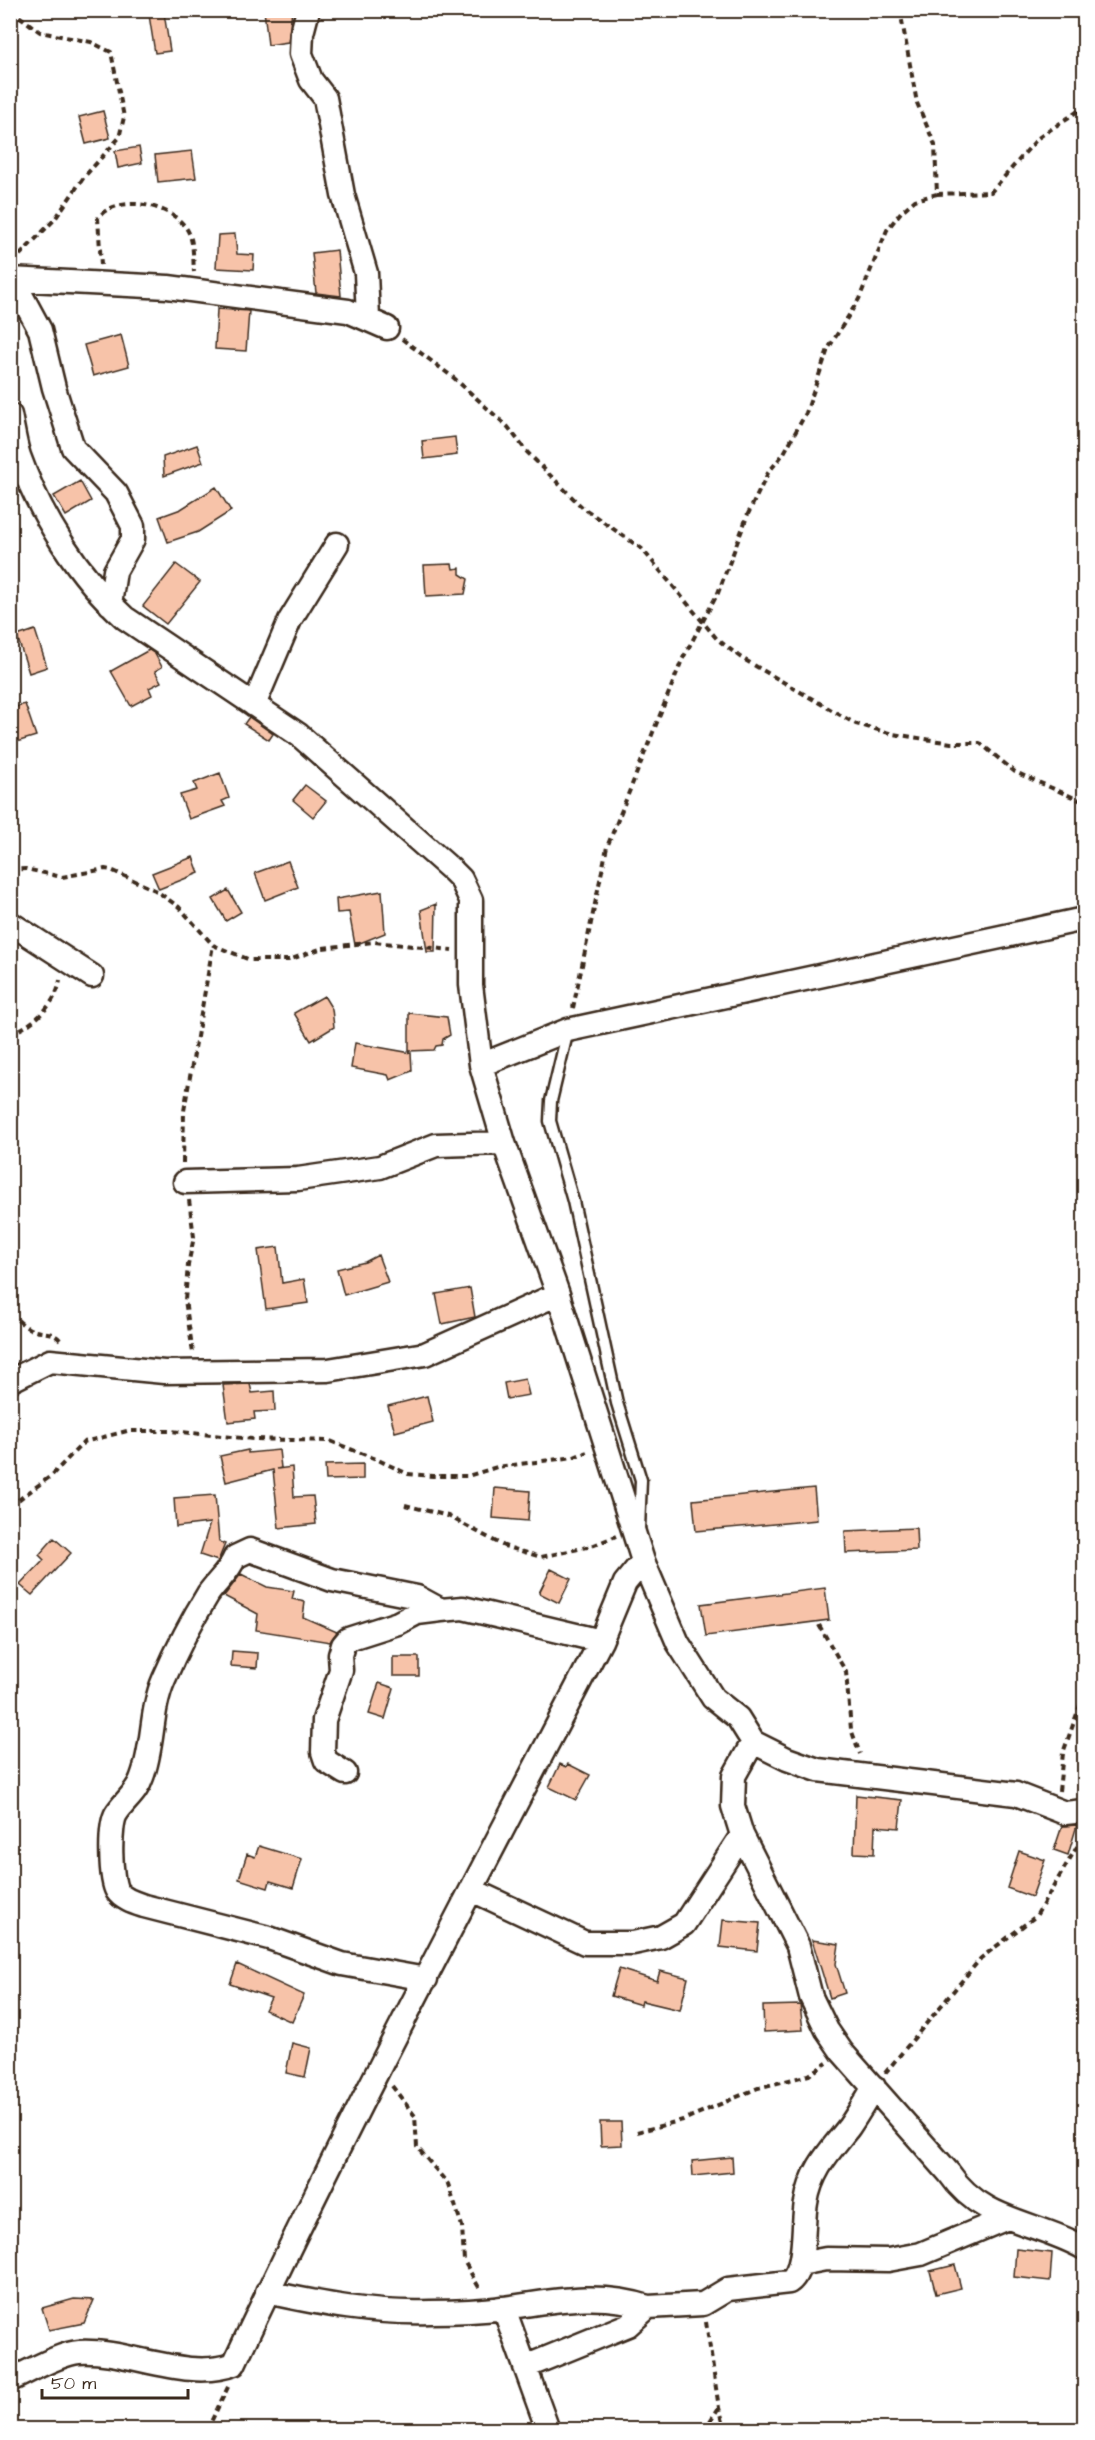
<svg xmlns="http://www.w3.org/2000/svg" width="1095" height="2440" font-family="'Architects Daughter',sans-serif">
  <rect width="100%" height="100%" fill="#fff"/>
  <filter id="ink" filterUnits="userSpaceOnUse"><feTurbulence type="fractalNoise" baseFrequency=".0167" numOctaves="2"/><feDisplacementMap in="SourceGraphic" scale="12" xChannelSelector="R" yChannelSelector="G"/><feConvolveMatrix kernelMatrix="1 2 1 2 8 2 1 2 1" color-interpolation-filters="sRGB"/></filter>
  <g filter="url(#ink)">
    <!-- building -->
    <path fill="#f7c3a9" stroke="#3b2a1e" stroke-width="1.5" d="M264,10H292L288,42L268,45Z
      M164,13L170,51L155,53L149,15Z
      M103,111L110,138L86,144L79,117Z
      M139,147L142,163L118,168L115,151Z
      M192,151L196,178L158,182L155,155Z
      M235,234L237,254L254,255L253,270L216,268L218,235Z
      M337,250L341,296L316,293L312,253Z
      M217,309L249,311L246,351L215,349Z
      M121,335L129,366L93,376L84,345Z
      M455,437L457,455L424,459L422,441Z
      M197,445L203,462L164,476L163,457Z
      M80,481L91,501L66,516L54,496Z
      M216,487L231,511L198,532L168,542L159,517L181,509Z
      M176,564L200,582L166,624L143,606Z
      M452,564L453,569L460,568V574L468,579L465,594L426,596L424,565Z
      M35,630L47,667L29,673L17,636Z
      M149,650L155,654L162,667L155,671L161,682L149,688L152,695L131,706L111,671Z
      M25,704L36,736L10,744V709Z
      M249,717L273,734L269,740L244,724Z
      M220,773L229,798L222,801L225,806L189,819L180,795L197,790L194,783Z
      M305,785L326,801L313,817L293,800Z
      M193,857L199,873L159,889L152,873Z
      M288,861L298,887L265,900L255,873Z
      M228,890L241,912L226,921L213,899Z
      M382,891L385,933L355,945L349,912L337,913L336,899Z
      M436,904L435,952H427L421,910Z
      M324,996L332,1009L334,1027L311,1041L294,1013Z
      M409,1013L447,1017L450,1035L443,1039L442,1045L436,1046L434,1050L409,1051Z
      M355,1043L411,1053L412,1071L390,1080L388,1075L351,1068Z
      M278,1247L282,1283L304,1279L308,1303L266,1309L258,1250Z
      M378,1255L388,1282L344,1295L337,1269L365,1262Z
      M470,1288L475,1317L442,1324L436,1294Z
      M525,1379L529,1395L507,1399L504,1383Z
      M250,1384L252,1393L274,1391L275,1411L254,1412L255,1419L228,1422L223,1385Z
      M427,1396L433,1422L395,1432L388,1406Z
      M248,1450V1453L279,1450L281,1468L277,1469L292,1467L294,1497L313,1496L316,1524L279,1528L273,1470L226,1482L220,1456Z
      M363,1464V1479L326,1480L325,1465Z
      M495,1488L530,1491L528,1521L493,1518Z
      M814,1488L817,1520L696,1531L693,1500Z
      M215,1495L219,1542L225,1544L218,1561L200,1555L210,1523L176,1527L174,1498Z
      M916,1528L917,1550L846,1553L845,1531Z
      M54,1538L71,1553L32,1595L20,1585L44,1560L39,1555Z
      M551,1569L571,1579L559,1603L539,1593Z
      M241,1574L267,1587L294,1591L292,1599L305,1602L303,1617L337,1632L330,1642L256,1630L258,1614L224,1596Z
      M825,1588L829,1620L706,1636L701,1604Z
      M232,1651L258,1653L257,1668L231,1666Z
      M393,1657H419V1676H393Z
      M379,1683L394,1688L385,1719L369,1714Z
      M560,1764L566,1767L568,1764L590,1775L576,1800L549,1787Z
      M856,1795L902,1800L899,1828L875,1826L874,1854L854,1853Z
      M1077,1825L1068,1855L1054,1850L1062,1826Z
      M259,1846L302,1859L293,1888L270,1881L268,1888L239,1879L247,1854L255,1857Z
      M1019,1851L1045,1860L1032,1897L1007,1888Z
      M723,1920L760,1923L757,1951L720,1947Z
      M812,1940L839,1944L836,1964L845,1993L830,1998Z
      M237,1964L304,1995L292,2022L265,2010L271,1998L230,1984Z
      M619,1969L657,1981L660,1971L688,1978L680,2010L642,2001L641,2005L611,1996Z
      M800,2005L803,2030L764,2032L763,2006Z
      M292,2043L311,2048L305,2077L286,2073Z
      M600,2122H621L622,2145L601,2146Z
      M732,2157L733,2172L693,2176L692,2161Z
      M1016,2249L1052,2253L1050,2281L1014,2277Z
      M955,2265L961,2288L936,2294L930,2271Z
      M74,2299L94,2300L84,2323L49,2330L42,2308Z"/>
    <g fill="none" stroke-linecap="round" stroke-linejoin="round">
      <!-- lane casing -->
      <g stroke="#3b2a1e" stroke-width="15">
        <path id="lane" d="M568,1030L551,1101L550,1121L573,1201L617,1403L641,1480L639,1529"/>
      </g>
      <!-- street casing -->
      <g stroke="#3b2a1e" stroke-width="27">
        <path id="street" d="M308,10L302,33L301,54L311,80L325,98L343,195L366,273L368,318
          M10,279L168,287L348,311L387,328
          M13,280L40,330L54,388L73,448L116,493L133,526V539L115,571L110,604
          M10,415C13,429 15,444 19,456C40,515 78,576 125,618L299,735L453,871L461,879L471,900V985L481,1065L504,1143L558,1294L643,1561L678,1643L713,1698L738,1718L753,1742L787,1759L818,1770L1016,1794L1065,1813L1084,1811
          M254,705L290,620L337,544
          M10,923L92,976
          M481,1065L568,1030L1084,919
          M185,1182L298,1179L380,1167L436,1145L504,1143
          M10,1381L50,1361L164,1372L328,1370L425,1354L558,1294
          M753,1742L734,1776L733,1806L742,1835L798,1946L811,1997L827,2030L842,2052L949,2173C983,2223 1037,2221 1084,2248
          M345,1773L326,1761L323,1752L324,1720L341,1670L340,1655L343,1645L348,1639L398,1623L417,1613L441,1610
          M472,1890L585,1943H633L661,1937L684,1924L742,1835
          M426,1979L342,1964L269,1938L144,1906C135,1903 122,1899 117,1891C110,1879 109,1826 116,1814C124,1801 137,1793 142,1777C154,1746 150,1711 164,1679C176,1651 192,1620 208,1594C217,1581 229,1572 235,1557L250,1550L332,1580L417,1597L441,1610L463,1608L601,1641
          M800,2264L826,2259L888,2260L921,2254L1007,2218
          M267,2292C321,2304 375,2314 430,2312C455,2312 480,2311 504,2308C553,2301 600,2291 648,2307
          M500,2308L507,2317L548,2430
          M525,2367L628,2325L648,2307L703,2304L728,2289L789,2282C807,2271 802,2223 806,2203C811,2170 830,2151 849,2127C858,2114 866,2100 874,2087
          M10,2380C28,2372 61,2353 79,2352C128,2349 187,2382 234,2364C349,2119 476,1881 601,1641L625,1583L643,1561"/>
      </g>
      <!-- path -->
      <path stroke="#3b2a1e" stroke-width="4" stroke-dasharray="6 4.5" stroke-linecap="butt" d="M11,10L40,32L91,42L111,52L124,117L119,138L84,177L55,219L15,260
        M937,194L991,192L1038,138L1084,107
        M101,265L98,218C114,195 171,201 188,231C194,242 193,259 194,272
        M402,339L454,378L508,427L527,452L582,507L642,549L717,639L740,657L856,724L893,734L951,743H980L1015,772L1084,802
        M10,870L26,869L62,877L105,869L111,870L155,890L179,907L213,945L250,960H289L323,948L374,942L452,950
        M573,1008L607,847L682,660L718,593L748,514L768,473L784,453L806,413L828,349L859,299L887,230L901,212L915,200L937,194L935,145L917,103L900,10
        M10,1034C32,1026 57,1004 60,980
        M183,1163L184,1111L213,945
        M189,1200L194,1237L188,1265L185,1300L193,1353
        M10,1313C16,1318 23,1326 30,1329C43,1335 52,1329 62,1342
        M405,1505L448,1516L504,1546L541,1557L592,1546L616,1536
        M10,1506L51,1476L84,1442L127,1431H170L253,1439L330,1441L376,1459L408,1474L433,1476H468L497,1467L574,1457L587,1452
        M819,1625L846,1672L851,1729L860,1754
        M1059,1791L1063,1753L1084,1694
        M885,2073L981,1958L1036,1916L1084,1835
        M392,2086L415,2116L417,2147L448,2184L462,2226L464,2261L481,2291
        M637,2132L683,2120L758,2088L809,2075L827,2063
        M706,2322L719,2408L726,2430
        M207,2430L229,2385
        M704,2430L718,2409"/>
      <!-- lane -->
      <use href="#lane" stroke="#fff" stroke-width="10"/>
      <!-- street -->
      <use href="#street" stroke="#fff" stroke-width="22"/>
    </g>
  </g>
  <!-- margin -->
  <rect width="1095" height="2440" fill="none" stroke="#fff" stroke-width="36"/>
  <rect x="18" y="18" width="1059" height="2404" fill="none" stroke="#3b2a1e" stroke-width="2" filter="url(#ink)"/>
  <!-- scale -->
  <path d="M42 2389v9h146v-9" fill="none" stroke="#3b2a1e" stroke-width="3"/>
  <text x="51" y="2389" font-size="18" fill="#3b2a1e" stroke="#ffffff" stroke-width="4.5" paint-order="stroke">50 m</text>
</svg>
